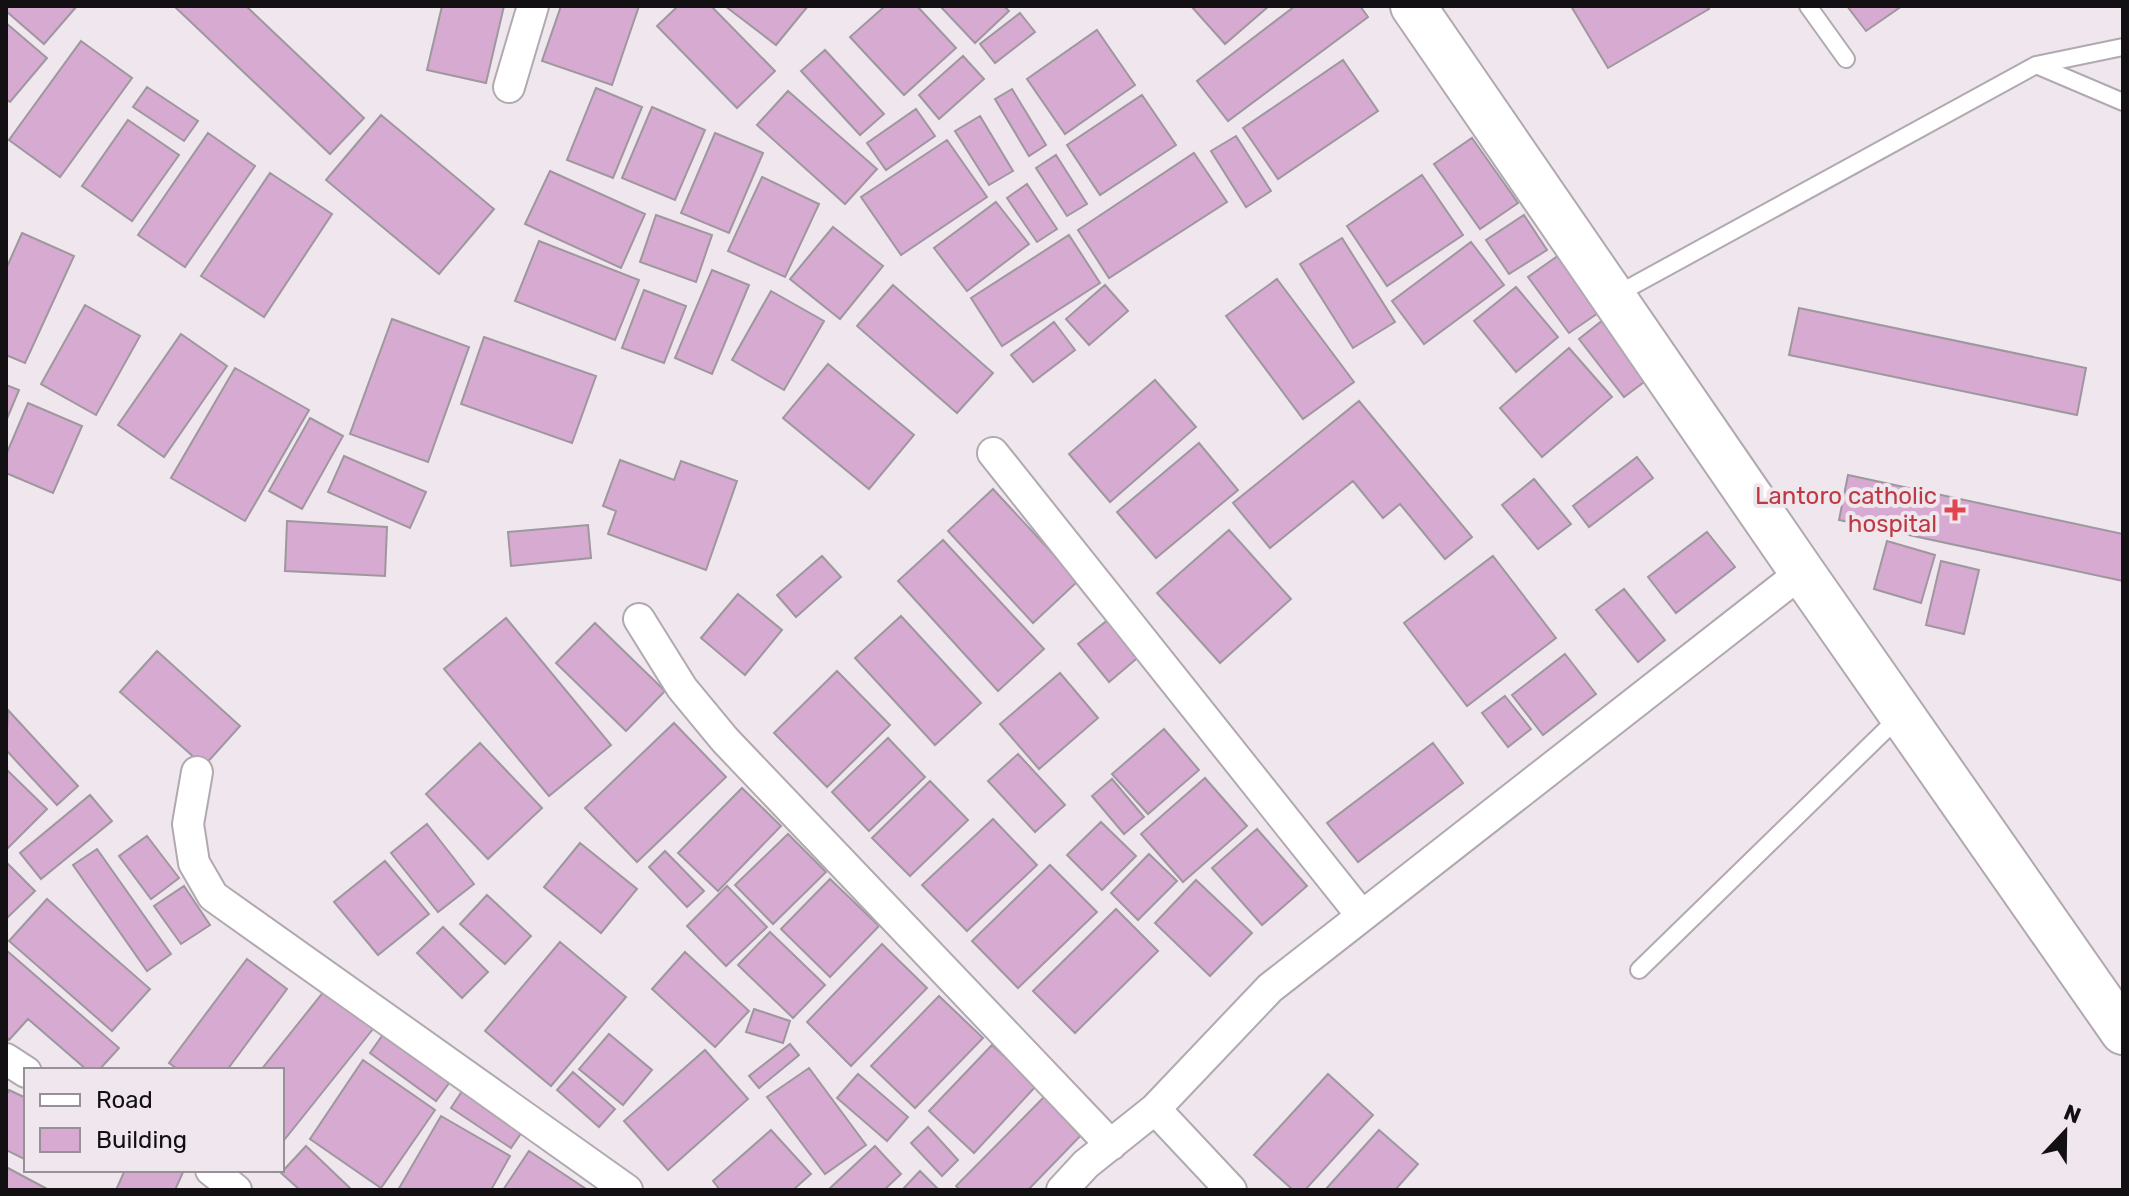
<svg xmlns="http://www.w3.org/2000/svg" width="2129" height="1196" font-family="Rubik,sans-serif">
  <rect width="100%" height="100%" fill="#efe6ee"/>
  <!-- building -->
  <path fill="#d6aad1" stroke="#9f979e" stroke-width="2" d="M6,6H77L44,44L6,11Z
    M174,6H246L364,118L330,154Z
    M442,6H504L486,83L427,70Z
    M561,6H639L612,85L542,61Z
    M678,6H711L775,71L737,108L657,26Z
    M725,6H808L776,45Z
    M885,6H917L956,48L904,95L850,37Z
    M940,6H1004L1009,11L975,43Z
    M1191,6H1269L1225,44Z
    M1295,6H1360L1368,17L1228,121L1197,81Z
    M1571,6H1707L1709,9L1608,68Z
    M1847,6H1902L1866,31Z
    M1020,13L1035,32L995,63L980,44Z
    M6,23L47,58L10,102L6,99Z
    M1097,30L1135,85L1065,134L1027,79Z
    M81,41L132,78L60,177L9,140Z
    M825,50L884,114L860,135L801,71Z
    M963,56L984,79L939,119L919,95Z
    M1343,60L1378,111L1278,179L1243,128Z
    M147,87L198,121L184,141L133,107Z
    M596,88L642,107L613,178L567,160Z
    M1012,89L1046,145L1029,156L995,99Z
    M788,91L877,169L845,204L757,125Z
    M1142,95L1176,145L1100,195L1067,145Z
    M652,107L705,130L675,200L622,178Z
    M916,109L935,136L886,170L867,143Z
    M381,115L494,209L439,274L326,180Z
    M980,116L1013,171L989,185L955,131Z
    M128,120L179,155L132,221L82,186Z
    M208,133L255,166L185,267L138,235Z
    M715,133L763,153L729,233L681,213Z
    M1236,136L1271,191L1246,207L1211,151Z
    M1472,138L1518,203L1480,229L1434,164Z
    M947,140L987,197L901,255L861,197Z
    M1194,153L1227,202L1109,278L1078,230Z
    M1056,155L1087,204L1067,216L1036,168Z
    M550,171L645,214L621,268L525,224Z
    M270,173L332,214L264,317L201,276Z
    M1422,175L1463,235L1387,286L1347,226Z
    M762,177L819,204L785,277L728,251Z
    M1027,184L1057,229L1037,242L1007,198Z
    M996,202L1029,244L967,291L934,248Z
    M656,215L712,235L696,282L640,262Z
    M1524,215L1547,250L1509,274L1486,240Z
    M833,227L883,266L840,319L790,279Z
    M22,233L74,256L25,363L6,355V269Z
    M1069,235L1100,283L1002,346L971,298Z
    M1342,238L1395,322L1353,348L1300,264Z
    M539,241L639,280L615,340L515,301Z
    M1471,242L1504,285L1424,344L1392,301Z
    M1559,255L1601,311L1569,333L1528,277Z
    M712,270L749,285L712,374L675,358Z
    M1277,279L1354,382L1303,419L1226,316Z
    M893,285L993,373L957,413L857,326Z
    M1105,285L1128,311L1089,345L1066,319Z
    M1516,287L1558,337L1516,372L1474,321Z
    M644,290L686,306L664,363L622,348Z
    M771,291L824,321L784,390L732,360Z
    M85,305L140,336L96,415L41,384Z
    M1799,308L2086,368L2077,415L1789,355Z
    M392,319L469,347L428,462L350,434Z
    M1603,320L1648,379L1624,397L1579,339Z
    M1054,322L1075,350L1033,382L1011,355Z
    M181,334L227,366L164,457L118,425Z
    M484,337L596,376L572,443L461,404Z
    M1569,348L1612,397L1542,457L1500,408Z
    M828,364L914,435L869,489L783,418Z
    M235,368L309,410L245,521L171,478Z
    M1155,380L1196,427L1110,502L1069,454Z
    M6,385L19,390L6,421Z
    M1359,401L1472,537L1445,559L1400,504L1383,518L1353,481L1270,548L1233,503Z
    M28,403L82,426L53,493L6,473V455Z
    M310,418L343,436L302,509L269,491Z
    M1199,443L1238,490L1156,558L1117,512Z
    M344,456L426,492L410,528L328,492Z
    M1637,457L1653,478L1589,527L1573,506Z
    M620,460L674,480L681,461L737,481L706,570L608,534L616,511L603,506Z
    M1848,475L2123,534V581L1839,520Z
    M1534,479L1571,524L1538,549L1502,505Z
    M993,489L1078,581L1033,623L948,531Z
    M287,521L387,527L385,576L285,571Z
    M588,525L591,558L511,566L508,532Z
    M1229,530L1291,599L1220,663L1157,593Z
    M1707,532L1735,567L1676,613L1648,577Z
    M943,540L1044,649L998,691L898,581Z
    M1887,541L1935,555L1921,603L1874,589Z
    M822,556L841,577L796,617L777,595Z
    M1493,556L1556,638L1467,706L1404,623Z
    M1941,561L1979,570L1964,634L1926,625Z
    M1624,589L1665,640L1638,662L1596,610Z
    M738,594L782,630L745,675L701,638Z
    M901,616L981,703L935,745L855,658Z
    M506,618L611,745L549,796L444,669Z
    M1109,619L1141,655L1109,682L1078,644Z
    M595,623L665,691L626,731L556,663Z
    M157,651L240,726L204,766L120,692Z
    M1565,654L1596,694L1543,735L1512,695Z
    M837,671L890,725L827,787L774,733Z
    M1060,673L1098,718L1039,769L1000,724Z
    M1505,696L1531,729L1508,747L1482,713Z
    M8,710L78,786L57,805L6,750Z
    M674,723L726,777L637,862L585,808Z
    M1164,729L1199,770L1148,814L1112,774Z
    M888,738L925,777L869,831L832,792Z
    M480,743L542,808L488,859L426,794Z
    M1433,743L1463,783L1358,862L1327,823Z
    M1018,754L1065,805L1035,832L988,781Z
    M6,769L47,809L8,848L6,845Z
    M1205,778L1247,826L1183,882L1141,834Z
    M1112,779L1144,817L1124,834L1092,796Z
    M930,781L968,820L910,876L872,838Z
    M742,788L781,826L718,891L678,853Z
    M90,795L112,821L41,879L20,853Z
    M993,819L1037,865L967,931L922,885Z
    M1101,822L1136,856L1102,890L1067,855Z
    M427,824L474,884L438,912L391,853Z
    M1257,829L1307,886L1262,925L1212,868Z
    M788,834L826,872L773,924L735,885Z
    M147,836L179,878L151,899L119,856Z
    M580,843L637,889L601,933L544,887Z
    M97,849L171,954L147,971L73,865Z
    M665,851L704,891L687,907L649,867Z
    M1149,854L1177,881L1138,920L1111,893Z
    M385,861L429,914L378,955L334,902Z
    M6,862L35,891L6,919Z
    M1050,865L1097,912L1018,988L972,941Z
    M830,879L879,926L830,977L781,929Z
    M1196,880L1252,933L1210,976L1155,923Z
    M184,886L210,925L181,944L154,906Z
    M727,886L767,927L726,966L687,926Z
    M487,895L531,936L505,964L460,924Z
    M47,899L150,989L112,1031L9,941Z
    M1116,909L1158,951L1075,1033L1033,991Z
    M443,927L488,972L462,998L417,953Z
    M770,932L825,985L793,1018L738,965Z
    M560,942L626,997L551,1086L485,1031Z
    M882,944L927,988L851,1066L807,1022Z
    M6,950L119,1048L99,1070H87L28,1019L9,1040L6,1037Z
    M685,952L749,1011L715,1047L652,989Z
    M247,959L287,989L227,1070H179L169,1063Z
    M325,990L373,1029L285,1139L282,1137V1070H261Z
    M939,996L983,1038L915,1108L871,1066Z
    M754,1009L790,1021L783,1043L746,1032Z
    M389,1026L455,1075L436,1101L370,1053Z
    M609,1034L652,1070L623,1105L579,1069Z
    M790,1044L799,1055L759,1088L749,1076Z
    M992,1045L1036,1086L974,1153L929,1111Z
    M705,1050L748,1099L668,1170L624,1121Z
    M363,1060L435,1110L381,1188L310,1139Z
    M809,1068L866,1145L825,1174L767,1097Z
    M573,1072L615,1109L599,1127L557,1090Z
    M858,1074L908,1117L887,1141L837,1098Z
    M1328,1074L1373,1115L1305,1190H1293L1254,1155Z
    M468,1082L528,1123L511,1148L451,1108Z
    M9,1090L26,1098V1160L6,1150V1096Z
    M1049,1092L1087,1129L1028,1190H960L956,1186Z
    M441,1116L510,1156L491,1190H398Z
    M928,1127L958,1160L942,1176L911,1143Z
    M771,1130L811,1174L793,1190H720L713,1181Z
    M1379,1130L1418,1164L1395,1190H1325Z
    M306,1146L352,1190H300L281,1173Z
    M875,1146L901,1174L884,1190H828Z
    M529,1151L586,1189L585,1190H503Z
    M6,1167L49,1190H6Z
    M125,1170H184L175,1190H116Z
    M920,1171L939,1190H902Z"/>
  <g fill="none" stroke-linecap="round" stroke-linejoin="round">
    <!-- lane casing -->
    <g stroke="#b1a9b0" stroke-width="20">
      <path id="lane" d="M1808,6L1846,59
        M2036,65L2123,102
        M1614,296L2036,65L2123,47
        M1639,970L1900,716"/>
    </g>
    <!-- street casing -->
    <g stroke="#b1a9b0" stroke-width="34">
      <path id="street" d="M509,87L533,6
        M993,453L1362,916
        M639,619L682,688L725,740L1111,1145
        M197,772L188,824L194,863L213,896L627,1190
        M6,1059L26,1072
        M1155,1109L1231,1190
        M211,1170L236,1190
        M1062,1190L1086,1164L1155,1109L1270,988L1802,572"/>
    </g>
    <!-- secondary casing -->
    <g stroke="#b1a9b0" stroke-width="48">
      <path id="secondary" d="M1413,6L1802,572L2123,1032"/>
    </g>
    <!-- lane -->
    <use href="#lane" stroke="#fff" stroke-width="16"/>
    <!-- street -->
    <use href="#street" stroke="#fff" stroke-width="30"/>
    <!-- secondary -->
    <use href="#secondary" stroke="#fff" stroke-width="44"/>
  </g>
  <!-- markers -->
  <path fill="#e0444e" stroke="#efe6ee" stroke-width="3" d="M1951 498h8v8h8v8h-8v8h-8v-8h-8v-8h8z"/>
  <g text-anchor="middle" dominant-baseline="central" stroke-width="8" stroke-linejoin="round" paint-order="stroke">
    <!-- health labels -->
    <g font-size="24" fill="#be3a42" stroke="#efe6ee" text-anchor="end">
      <text x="1937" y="496">Lantoro catholic<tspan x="1937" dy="28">hospital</tspan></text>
    </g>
  </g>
  <!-- border -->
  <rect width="2129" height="1196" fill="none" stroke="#131013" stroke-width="16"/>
  <!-- legend -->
  <rect x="24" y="1068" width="260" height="104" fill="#efe6ee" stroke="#979096" stroke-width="2"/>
  <rect x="40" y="1094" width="40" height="12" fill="#ffffff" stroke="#979096" stroke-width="2"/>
  <text x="96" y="1108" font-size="24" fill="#131013">Road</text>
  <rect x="40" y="1128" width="40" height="24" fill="#d6aad1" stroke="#979096" stroke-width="2"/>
  <text x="96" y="1148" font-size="24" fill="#131013">Building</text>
  <!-- north arrow -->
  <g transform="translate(2065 1132) rotate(22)" stroke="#efe6ee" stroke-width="6" paint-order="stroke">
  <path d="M0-6L14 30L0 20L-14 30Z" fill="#131013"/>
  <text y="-12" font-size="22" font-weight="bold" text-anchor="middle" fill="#131013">N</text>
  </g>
</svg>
